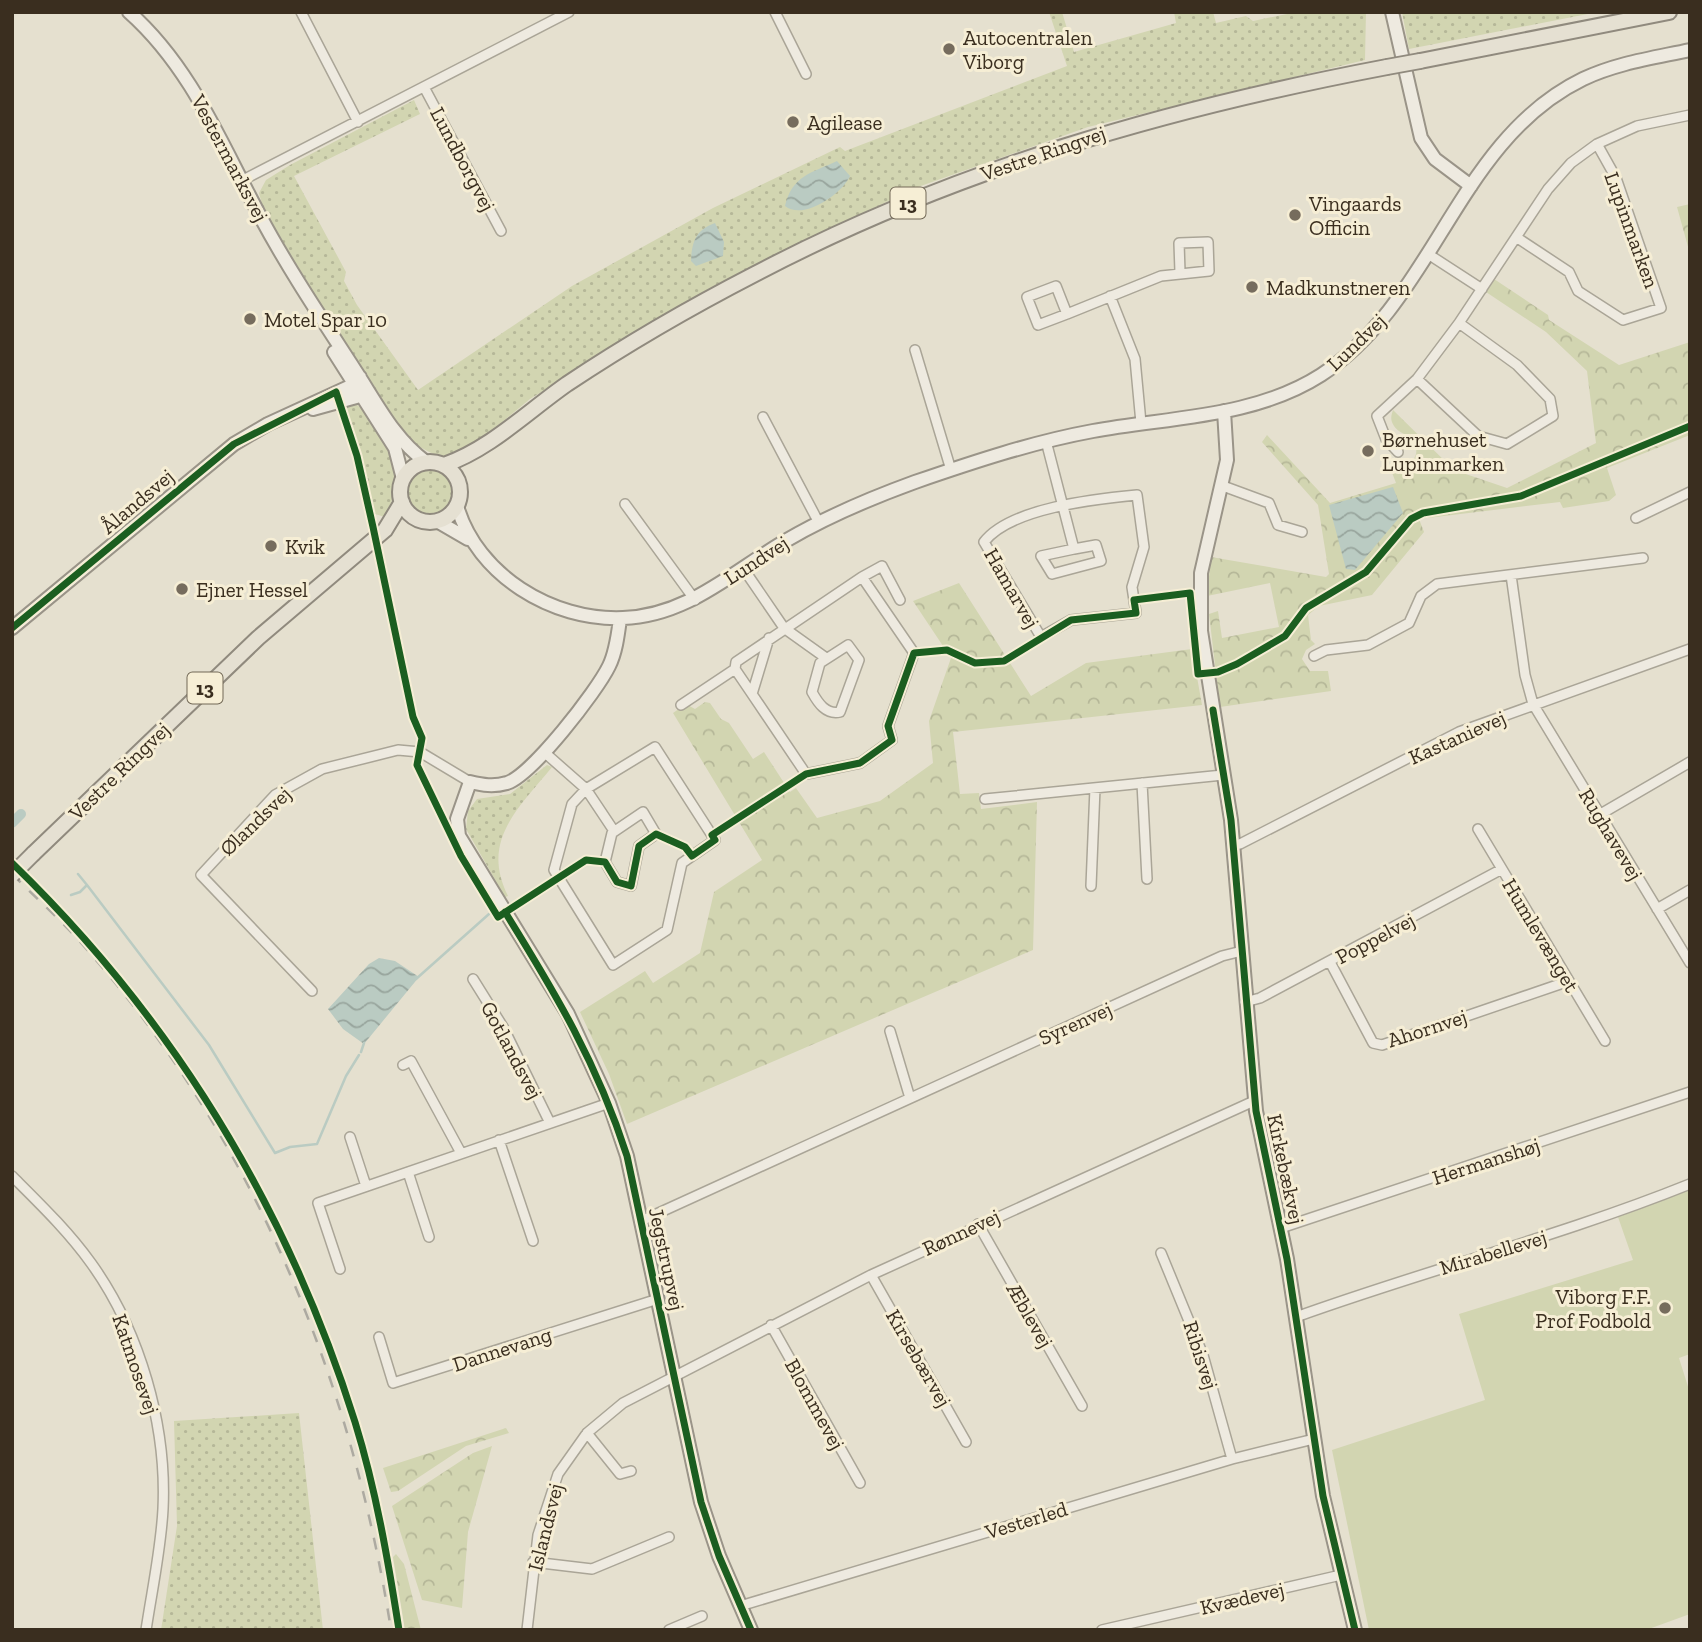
<svg xmlns="http://www.w3.org/2000/svg" width="1702" height="1642" font-family="'Zilla Slab',serif">
  <defs>
    <pattern id="grass-dots" width="8" height="8" patternUnits="userSpaceOnUse" patternTransform="scale(1.75)"><rect width="8" height="8" fill="#d2d5b1"/><path d="M2 2h.1M6 6h.1" fill="none" stroke="#b5b798" stroke-width="1.8" stroke-linecap="round"/></pattern>
    <pattern id="forest-crowns" width="20" height="18" patternUnits="userSpaceOnUse" patternTransform="scale(1.75)"><rect width="20" height="18" fill="#d2d5b1"/><path d="M2 6a3 3 0 1 1 6 0M12 15a3 3 0 1 1 6 0" fill="none" stroke="#b5b798"/></pattern>
    <pattern id="water-waves" width="16" height="10" patternUnits="userSpaceOnUse" patternTransform="scale(1.75)"><rect width="16" height="10" fill="#bacbc2"/><path d="M0 5q4-4 8 0t8 0" fill="none" stroke="#98a59d"/></pattern>
  </defs>
  <rect width="100%" height="100%" fill="#e5e0cf"/>
  <!-- grass -->
  <path fill="url(#grass-dots)" d="M1049,12H1062L1074,52L1176,23L1174,12H1213L1216,23L1246,16L1253,21L1297,12H1366L1365,60L1088,127L915,188L708,289L530,399L472,447L458,454L439,457L412,443L397,422L338,334L263,208L259,193L266,180L290,165L414,100L420,114L294,176L346,272L344,281L357,305L418,390L572,286L713,208L840,147L845,151L1067,66Z
    M1402,12H1598L1409,49Z
    M357,405C368,413 374,423 381,435C400,463 400,487 385,517L375,514L343,406Z
    M408 492a22 22 0 1 1 44 0a22 22 0 1 1-44 0Z
    M547,765L552,767C519,808 480,840 508,896L505,897L466,829L468,811L477,799L510,794Z
    M299,1413L323,1630H161L177,1526L174,1421Z"/>
  <!-- forest -->
  <path fill="url(#forest-crowns)" d="M1690,204V254L1677,207Z
    M1494,279L1548,315L1549,320L1619,365L1690,342V435L1607,468L1616,495L1609,501L1563,508L1560,502L1419,519L1424,532L1372,595L1319,606L1308,615L1311,640L1315,644L1306,650L1302,659L1310,671H1328L1331,691L1220,707L1209,614L1218,611L1222,638L1279,627L1270,583L1207,596L1211,557L1326,577L1329,574L1318,505L1262,442L1267,435L1330,503L1396,483L1391,470C1406,469 1425,457 1412,440C1408,434 1398,433 1394,426C1390,420 1391,416 1393,410L1454,470L1507,488L1596,443L1587,371L1546,332L1486,292Z
    M959,583L1031,696L1086,663L1192,649L1202,705L953,732L960,794L979,793L981,809L1037,802L1033,950L627,1124L609,1074L580,1012L645,971L653,983L700,953L714,892L762,860L673,713L686,704L695,709L705,702L710,703L721,719L729,723L753,759L764,752L790,792L796,788L817,818L880,801L933,763L929,721L951,658L913,601Z
    M506,1428L509,1433L466,1446L398,1491L391,1492L383,1468Z
    M492,1446L468,1532L462,1608L422,1600L392,1506L473,1453Z
    M396,1554L404,1564L421,1630H405L393,1557Z"/>
  <!-- pitch -->
  <path fill="#d2d5b1" d="M1690,1189V1354L1679,1358L1690,1393V1614L1646,1630H1369L1332,1450L1485,1400L1459,1314L1633,1260L1618,1217Z"/>
  <!-- water -->
  <path fill="url(#water-waves)" d="M837,161L850,176C842,194 803,221 785,206C792,176 811,173 837,161Z
    M715,223L724,242L723,256L696,266L691,261C692,241 696,230 715,223Z
    M1393,487L1403,513L1355,570L1346,569L1329,505Z
    M379,958L395,961L419,977L364,1044L343,1029L328,1009L369,964Z"/>
  <g fill="none" stroke-linecap="round" stroke-linejoin="round">
    <!-- stream -->
    <path stroke="#bacbc2" stroke-width="2.5" d="M87,885L209,1045L275,1153L290,1147L317,1144L346,1076L359,1055
      M71,895L80,892L87,885L78,874
      M416,979L489,914
      M361,1052L364,1043"/>
    <!-- canal -->
    <path stroke="#bacbc2" stroke-width="10" d="M12,823L21,814"/>
    <!-- street casing -->
    <g stroke="#aaa597" stroke-width="12">
      <path id="street" d="M301,12L358,122
        M775,12L806,74
        M424,87L501,231
        M241,181L569,12
        M1516,237L1569,272L1578,291L1623,320L1661,308L1616,178L1597,144
        M1428,254L1482,289
        M1110,296L1135,359L1141,423
        M1067,314L1038,325L1027,297L1056,286L1067,314L1161,276L1209,271L1208,242L1179,243L1180,272
        M915,350L951,470
        M1417,379L1478,436L1507,444L1553,416L1550,399L1517,365L1459,323
        M763,417L819,523
        M1046,441L1074,549L1041,556L1052,574L1101,561L1096,545L1074,549
        M1398,452L1386,439L1377,416L1417,379L1459,323L1548,189L1571,163L1597,144L1637,126L1690,115
        M1223,486L1269,503L1278,525L1302,532
        M1137,495L1144,547L1132,587L1136,613L1071,620L1041,637L984,542C1010,508 1095,499 1137,495Z
        M625,504L695,600
        M1636,518L1690,492
        M743,568L784,628L826,658
        M1511,575L1525,675L1533,704L1690,963
        M769,638L752,694L806,774L860,763L892,740L888,726L914,653L862,577
        M848,645L859,660L840,712C826,715 818,703 812,692L820,663Z
        M1314,656L1326,650L1368,645L1409,623L1421,596L1437,584L1643,558
        M752,694L735,669L736,662L862,577L882,566L900,600
        M681,705L735,669
        M655,747L715,840L682,863L667,930L613,965L554,870L572,804L586,789Z
        M544,752L586,789L614,831
        M1142,783L1147,879
        M985,799L1223,775
        M643,812L656,834L639,846L631,886L617,882L605,862L612,833Z
        M1599,815L1690,762
        M1478,829L1605,1041
        M1233,845L1240,844L1459,732L1690,649
        M1091,886L1095,788
        M1657,909L1690,890
        M1330,962L1373,1043L1382,1045L1569,981
        M473,979L503,1027L550,1123
        M312,991L201,875L275,795L322,769L398,750L420,752L470,782
        M1245,1002L1260,998L1502,869
        M890,1031L910,1098
        M403,1065L411,1061L461,1153
        M350,1137L366,1186
        M499,1140L533,1241
        M408,1172L429,1237
        M12,1176C40,1204 68,1231 91,1263C140,1331 167,1425 163,1509C161,1549 152,1590 146,1630
        M641,1221L1222,956L1242,951
        M978,1224L1082,1406
        M1281,1228L1690,1092
        M1161,1253L1203,1355L1232,1459
        M340,1269L318,1203L609,1103
        M871,1275L966,1442
        M1296,1317C1426,1270 1561,1236 1690,1184
        M771,1325L860,1483
        M379,1337L393,1383L658,1299
        M587,1433L620,1474L631,1471
        M533,1562L592,1569L669,1537
        M740,1606L1232,1459L1314,1439
        M527,1630L538,1535L558,1474L587,1433L623,1403L871,1275L1254,1101
        M669,1630L702,1616
        M1102,1630L1341,1575"/>
    </g>
    <!-- secondary casing -->
    <g stroke="#9a9488" stroke-width="16">
      <path id="secondary" d="M129,12C192,68 221,144 260,216C289,270 322,319 355,370C376,402 394,439 426,462
        M1392,12L1421,138L1435,159L1471,186
        M334,352L395,448L403,479
        M313,409L360,396L364,391
        M1224,411L1227,460L1201,573V631L1231,820L1256,1111L1287,1259L1323,1496L1355,1630
        M457,506C477,575 552,621 623,618C688,616 733,571 787,540C828,516 871,498 915,482C973,462 1033,442 1093,431C1169,417 1254,418 1321,375C1435,301 1457,140 1583,79C1617,63 1653,58 1690,50
        M437,521L468,539
        M620,619C618,634 616,652 609,666C597,691 532,775 507,783C493,787 483,785 470,782L457,819L459,836L568,1014L609,1103L627,1156L701,1502L719,1556L751,1630
        M12,628L234,444L268,424L353,385L360,377"/>
    </g>
    <!-- primary casing -->
    <g stroke="#908a7e" stroke-width="18">
      <path id="primary" d="M1420,61L1669,12
        M400 492a30 30 0 1 1 60 0a30 30 0 1 1-60 0Z
        M444,465C490,449 527,412 567,384C627,344 691,307 755,274C955,169 1166,109 1387,67
        M33,854L258,638L385,530L402,502"/>
    </g>
    <!-- street -->
    <use href="#street" stroke="#eeeae0" stroke-width="9"/>
    <!-- secondary -->
    <use href="#secondary" stroke="#eeeae0" stroke-width="12"/>
    <!-- primary -->
    <use href="#primary" stroke="#e5e0d2" stroke-width="14"/>
    <!-- rail -->
    <path stroke="#adaaa1" stroke-width="2.5" stroke-dasharray="12 12" stroke-linecap="butt" d="M12,874C32,894 53,913 72,933C249,1126 351,1374 391,1630"/>
    <!-- primary-bridge casing -->
    <g stroke="#908a7e" stroke-width="18" stroke-linecap="butt">
      <path id="primary-bridge" d="M1387,67L1420,61
        M12,875L33,854"/>
    </g>
    <!-- primary-bridge -->
    <use href="#primary-bridge" stroke="#e5e0d2" stroke-width="14"/>
    <!-- cycleway casing -->
    <g stroke="#f6eed5" stroke-width="11">
      <path id="cycleway" d="M12,628L234,444L336,392L357,456L373,527L413,717L422,738L417,765L461,856L498,917L586,860L605,862L617,882L631,886L639,846L656,834L685,847L692,856L715,840L712,835L806,774L860,763L892,740L888,726L914,653L947,650L975,663L1004,661L1071,620L1136,613L1134,600L1190,593L1198,674L1218,672L1237,664L1285,636L1306,608L1366,572L1411,519L1423,513L1521,496L1690,426
        M1213,710L1231,820L1256,1111L1287,1259L1323,1496L1355,1630
        M12,863C175,1021 287,1206 355,1422C376,1490 388,1560 399,1630
        M505,912C556,994 597,1063 627,1156L701,1502L719,1556L751,1630"/>
    </g>
    <!-- cycleway -->
    <use href="#cycleway" stroke="#1b5e20" stroke-width="7"/>
  </g>
  <!-- markers -->
  <g fill="#766c5d" stroke="#f6eed5" stroke-width="2.5">
    <circle cx="949" cy="49" r="7"/>
    <circle cx="793" cy="122" r="7"/>
    <circle cx="1295" cy="215" r="7"/>
    <circle cx="1252" cy="287" r="7"/>
    <circle cx="250" cy="319" r="7"/>
    <circle cx="1368" cy="451" r="7"/>
    <circle cx="271" cy="546" r="7"/>
    <circle cx="182" cy="589" r="7"/>
    <circle cx="1665" cy="1308" r="7"/>
  </g>
  <g text-anchor="middle" dominant-baseline="central" stroke-width="6" stroke-linejoin="round" paint-order="stroke">
    <!-- shield labels -->
    <g fill="#f6eed5" stroke="#726856" stroke-width="2">
      <rect x="890.5" y="187.5" width="35" height="31" rx="5"/>
      <rect x="187.5" y="672.5" width="35" height="31" rx="5"/>
    </g>
    <g font-size="19" font-weight="bold" fill="#3a2e1f">
      <text x="908" y="203">13</text>
      <text x="205" y="688">13</text>
    </g>
    <!-- poi labels -->
    <g font-size="21" fill="#3a2e1f" stroke="#f6eed5" text-anchor="start">
      <text x="963" y="37">Autocentralen<tspan x="963" dy="24">Viborg</tspan></text>
      <text x="807" y="122">Agilease</text>
      <text x="1309" y="203">Vingaards<tspan x="1309" dy="24">Officin</tspan></text>
      <text x="1266" y="287">Madkunstneren</text>
      <text x="264" y="319">Motel Spar 10</text>
      <text x="1382" y="439">Børnehuset<tspan x="1382" dy="24">Lupinmarken</tspan></text>
      <text x="285" y="546">Kvik</text>
      <text x="196" y="589">Ejner Hessel</text>
      <text x="1651" y="1296" text-anchor="end">Viborg F.F.<tspan x="1651" dy="24">Prof Fodbold</tspan></text>
    </g>
    <!-- street labels -->
    <g font-size="21" fill="#3a2e1f" stroke="#f6eed5">
      <text transform="translate(1043 153) rotate(-19)">Vestre Ringvej</text>
      <text transform="translate(230 158) rotate(62)">Vestermarksvej</text>
      <text transform="translate(463 159) rotate(62)">Lundborgvej</text>
      <text transform="translate(1632 230) rotate(70)">Lupinmarken</text>
      <text transform="translate(1356 342) rotate(-44)">Lundvej</text>
      <text transform="translate(137 501) rotate(-40)">Ålandsvej</text>
      <text transform="translate(756 560) rotate(-33)">Lundvej</text>
      <text transform="translate(1012 588) rotate(60)">Hamarvej</text>
      <text transform="translate(1457 737) rotate(-24)">Kastanievej</text>
      <text transform="translate(119 771) rotate(-44)">Vestre Ringvej</text>
      <text transform="translate(255 821) rotate(-44)">Ølandsvej</text>
      <text transform="translate(1611 834) rotate(59)">Rughavevej</text>
      <text transform="translate(1541 935) rotate(59)">Humlevænget</text>
      <text transform="translate(1375 938) rotate(-28)">Poppelvej</text>
      <text transform="translate(1075 1023) rotate(-24)">Syrenvej</text>
      <text transform="translate(1427 1028) rotate(-18)">Ahornvej</text>
      <text transform="translate(512 1050) rotate(62)">Gotlandsvej</text>
      <text transform="translate(1486 1161) rotate(-18)">Hermanshøj</text>
      <text transform="translate(1286 1169) rotate(78)">Kirkebækvej</text>
      <text transform="translate(961 1232) rotate(-25)">Rønnevej</text>
      <text transform="translate(1493 1252) rotate(-17)">Mirabellevej</text>
      <text transform="translate(667 1259) rotate(78)">Jegstrupvej</text>
      <text transform="translate(1030 1315) rotate(60)">Æblevej</text>
      <text transform="translate(502 1349) rotate(-18)">Dannevang</text>
      <text transform="translate(1201 1355) rotate(72)">Ribisvej</text>
      <text transform="translate(919 1358) rotate(60)">Kirsebærvej</text>
      <text transform="translate(136 1364) rotate(71)">Katmosevej</text>
      <text transform="translate(815 1404) rotate(61)">Blommevej</text>
      <text transform="translate(1026 1520) rotate(-17)">Vesterled</text>
      <text transform="translate(545 1527) rotate(-76)">Islandsvej</text>
      <text transform="translate(1242 1598) rotate(-13)">Kvædevej</text>
    </g>
  </g>
  <!-- border -->
  <rect width="1702" height="1642" fill="none" stroke="#3a2e1f" stroke-width="28"/>
</svg>
